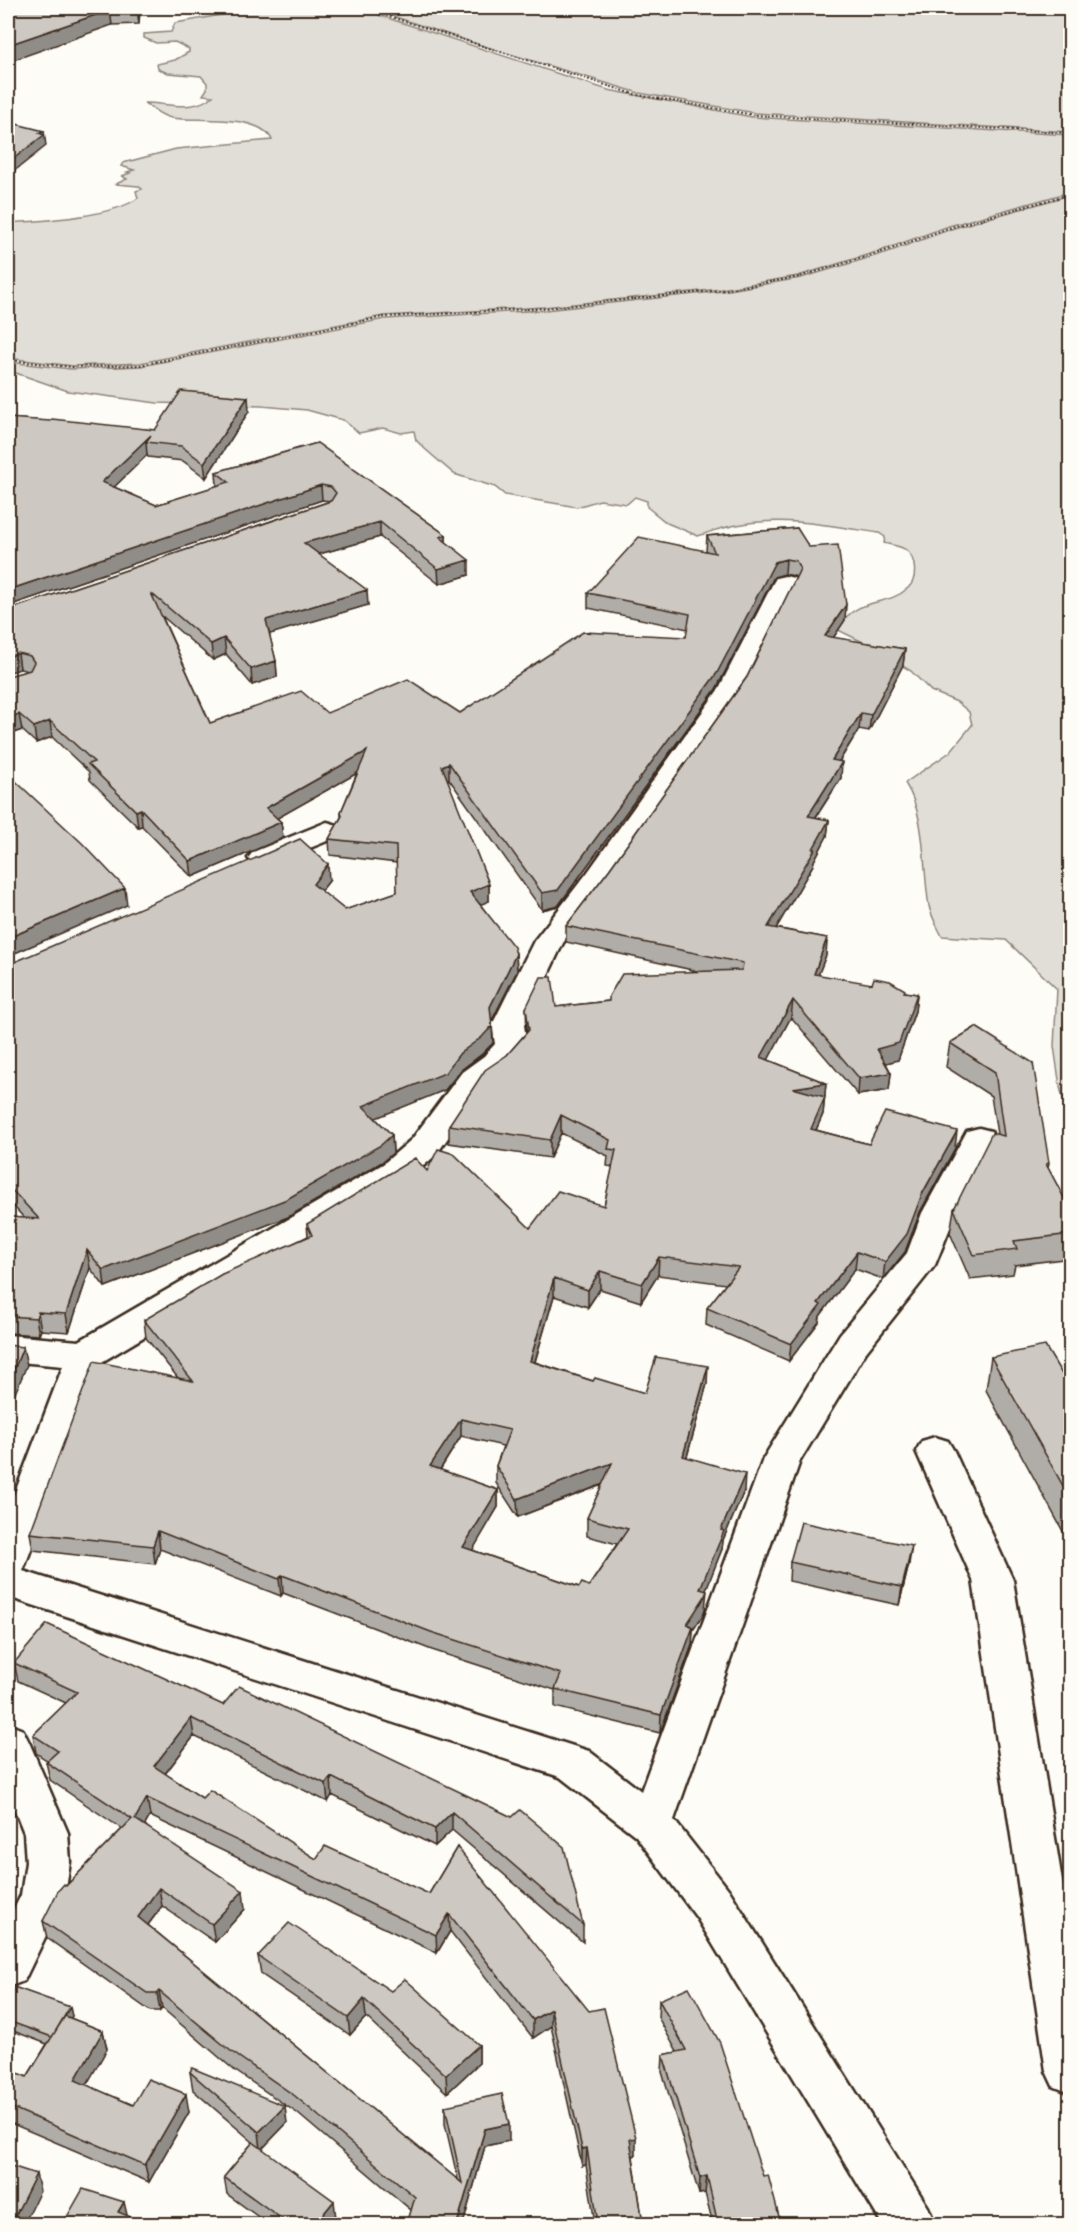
<svg xmlns="http://www.w3.org/2000/svg" width="1078" height="2232" font-family="'Gochi Hand',sans-serif">
  <rect width="100%" height="100%" fill="#fdfcf7"/>
  <filter id="ink" filterUnits="userSpaceOnUse"><feTurbulence type="fractalNoise" baseFrequency=".0167" numOctaves="2"/><feDisplacementMap in="SourceGraphic" scale="12" xChannelSelector="R" yChannelSelector="G"/><feConvolveMatrix kernelMatrix="1 2 1 2 8 2 1 2 1" color-interpolation-filters="sRGB"/></filter>
  <g filter="url(#ink)">
    <!-- green -->
    <path fill="#e1ded7" stroke="#8e847a" stroke-width="1.5" d="M227,8H357L608,90L752,117L1070,135V192L949,226L883,250L798,276L721,289L544,307L383,316L140,363L73,366L8,358V223C40,221 113,217 138,198L136,191L142,189L138,186L116,184L127,179L122,176L130,173L127,172L134,170L121,166L123,163L176,149L272,140C260,113 197,122 172,118C159,116 154,108 144,103C168,103 192,113 213,96L203,95L207,89V83L201,76L168,73L158,69L157,64L175,60L189,52V49L175,42L156,43L144,38V34L171,32L175,23C192,21 206,17 222,15Z
      M368,8H1070V132L755,113L639,93L474,43Z
      M1070,195V1126L1060,1087L1054,1046L1057,989L1006,940L942,936C937,926 931,916 929,906C922,866 927,817 905,783L950,752L972,725L969,712L957,702L931,691L911,671L867,644L836,629C861,593 885,609 908,588C918,579 916,558 906,550C901,546 890,545 884,543L885,537L879,533C813,523 763,511 698,536L667,523L647,507V501L635,497L627,504L600,500L577,507L505,495L495,487L454,474L425,449L416,440L414,431L401,433L383,428L359,433L343,420L307,410L262,406L157,403L68,391L16,373L8,366V362L71,369L141,366L385,319L545,310L723,291L801,278L888,252L954,228Z"/>
    <g fill="none" stroke-linecap="round" stroke-linejoin="round">
      <!-- minor casing -->
      <g stroke="#3b2a1e" stroke-width="5">
        <path id="minor" d="M785,576L794,578L797,583L744,691L607,885L563,943L524,1025L527,1046L506,1070L484,1086L436,1155L407,1180L100,1363L23,1571L589,1751L641,1791L763,1459L840,1334L907,1253L922,1213L967,1131L979,1128L991,1131L996,1139L956,1213L935,1265L866,1352L800,1461L674,1820L729,1890L928,2207L935,2224H882L697,1918L636,1836L560,1777L8,1597V1511L63,1366L8,1361V1335L79,1341L383,1164L412,1139L462,1072L484,1056L495,1044L492,1025L534,941L587,873L718,690L773,583L776,578Z
          M327,822L337,825L341,831L337,837L263,867L253,864L248,858L253,852Z
          M935,1437L948,1441L954,1451L1013,1580L1070,1930V2093L1053,2086L1046,2071L973,1580L916,1451L922,1441Z
          M8,1724L23,1730L29,1742L68,1833L70,1862L65,1896L24,1981L8,1987V1921L21,1895L26,1862L24,1833L8,1793Z"/>
      </g>
      <!-- path -->
      <path stroke="#3b2a1e" stroke-width="2" stroke-dasharray="2 2" stroke-linecap="butt" d="M363,8L637,95L754,115L1070,133
        M8,360L72,367L140,365L384,317L545,308L722,290L799,277L885,251L952,227L1070,194"/>
      <!-- minor -->
      <use href="#minor" fill="#fdfcf7" fill-rule="evenodd"/>
    </g>
    <!-- wall -->
    <path fill="#b0aca7" stroke="#3b2a1e" stroke-width="1.5" fill-rule="evenodd" d="M8,8H140L139,24L112,25Z
      M249,411L206,478L183,461L148,457L147,455L114,487L156,505L217,486L216,472L317,443L446,535V542L469,575L439,584L380,537L319,554L368,605L269,634L276,661L277,677L252,685L226,654L213,660L162,616L210,723L327,713H460L686,637L688,629L588,608V593L706,551L707,536L797,528L845,620L833,638L905,649L903,665L869,731L859,729L839,762L841,778L816,817L829,820L827,836L814,861L813,865L776,928L827,938L826,955L818,975L917,994L915,1011L898,1060L886,1063L891,1073L889,1090L858,1095L791,1017L768,1060L826,1083L823,1114L816,1130L869,1144L955,1148L920,1212L905,1252L883,1279L855,1269L820,1316L819,1322L789,1361L706,1325L707,1308L726,1284L658,1275L641,1302L600,1289L588,1307L554,1296L535,1362L593,1381L645,1393L707,1384L687,1457L744,1491L723,1540L722,1549L705,1591V1609L703,1615L693,1630L692,1645L660,1733L555,1707V1690L432,1650L283,1593L281,1596L160,1549L155,1564L33,1550L30,1533L178,1378L146,1338L144,1320L308,1236L307,1224L427,1171L530,1228L604,1206L613,1167L607,1166L608,1156L561,1133L550,1158L449,1143V1125L507,1055L527,1032L526,1008L556,1007L609,1001L701,972L566,942V926L609,870L747,677L796,578L794,576L785,574L774,577L716,689L558,906L542,910L449,779L447,780L489,884V901L480,904L516,954L517,971L492,1021L493,1043L482,1054L461,1070L445,1090L375,1118L392,1135L393,1153L382,1162L288,1217L105,1287L90,1268L69,1332L41,1330L39,1335L8,1333V1217L24,1218L8,1200V962L17,961L329,881L321,891L345,910L397,892V863L330,855L329,839L341,817V812L357,773L277,818L281,822L283,838L192,877L142,826L138,827L90,780L89,772L52,737L36,743L22,730L8,735V676L28,671L20,669L8,610L330,501L322,500L8,606V418L155,430ZM461,1436L503,1446L496,1466V1483L518,1517L602,1485L587,1518V1536L617,1544L589,1586L579,1587L472,1550L498,1507V1490L440,1470Z
      M976,1027L1049,1163L1048,1168L1071,1211V1258L1015,1265L1013,1274L970,1279L950,1233L954,1209L997,1134L991,1096L946,1067L950,1043Z
      M991,1357L1071,1389V1546L986,1390Z
      M790,1562L909,1564L899,1605L789,1581Z
      M14,1663L223,1705L512,1817L583,1925V1942L452,1830L435,1846L332,1795L328,1802L194,1736L165,1774L202,1798L316,1859L429,1894L457,1847L636,2155L633,2156L643,2224H595L586,2165L582,2166L551,2026L533,2038L450,1931L437,1953L150,1816L145,1825L245,1909L215,1942L162,1906L148,1925L458,2180L445,2124V2106L509,2141L485,2146L463,2224L411,2210L297,2113L234,2070L162,2008L160,2011H150L47,1938L43,1921L66,1886L122,1829L50,1780L46,1762L48,1761L36,1753L33,1735L66,1703L18,1681Z
      M258,1956L391,1991L479,2045V2063L447,2093L366,2017L350,2035L261,1974Z
      M8,1997L72,2016L70,2018L103,2031L107,2049L86,2085L133,2105L189,2112L149,2182L8,2122V2069L27,2077L47,2044L8,2029Z
      M659,2000L763,2176L781,2224H713L705,2193L699,2194L662,2072L663,2055L677,2052L658,2017Z
      M190,2072L287,2123L262,2149L336,2218L331,2224H268L227,2194L224,2177L253,2142L193,2090Z"/>
    <!-- shaded-wall -->
    <path fill="#908c88" stroke="#3b2a1e" stroke-width="1.5" d="M137,8H140L139,24Z
      M110,10L112,25L8,62V45Z
      M44,131L46,146L8,176V163L39,133Z
      M248,397L249,411L206,478L204,463Z
      M151,435L146,442L147,455L104,497L102,482Z
      M321,485L322,500L8,606V590Z
      M380,522V537L305,558L304,543Z
      M446,535V550L440,537Z
      M786,559L785,574L774,577L716,689L558,906L542,910V893L775,562Z
      M469,560V575L439,584L438,569Z
      M367,590L368,605L267,635L266,620Z
      M846,605L845,620L824,652L825,636Z
      M224,638L226,654L213,660L211,644Z
      M905,649L903,665L869,731L871,715Z
      M18,653L20,669L8,673V657Z
      M276,661L277,677L252,685L251,669Z
      M861,713L859,729L830,776L832,760Z
      M19,714L22,730L8,735V718Z
      M50,721L52,737L36,743L34,727Z
      M367,751L368,767L267,824L266,808Z
      M842,762L841,778L806,832L808,816Z
      M449,763V779L442,783V766Z
      M141,809L142,826L138,827L136,811Z
      M829,820L827,836L814,861L813,865L767,944L768,927Z
      M281,822L283,838L192,877L190,861Z
      M328,864L329,881L314,900L313,884Z
      M489,884V901L470,909V892Z
      M125,888L127,905L8,956V938Z
      M827,938L826,955L812,991L814,974Z
      M516,954L517,971L490,1024V1007Z
      M917,994L915,1011L898,1060L875,1066L877,1049Z
      M793,1000L791,1017L760,1075L761,1057Z
      M492,1026L493,1043L482,1054L461,1070L445,1090L364,1123L363,1106L460,1053Z
      M891,1073L889,1090L858,1095L859,1078Z
      M826,1083L823,1114L809,1146L793,1088Z
      M561,1115V1133L550,1158V1140Z
      M957,1131L955,1148L920,1212L905,1252L883,1279L885,1262Z
      M392,1135L393,1153L382,1162L288,1217L105,1287L103,1270Z
      M87,1250L90,1268L69,1332L66,1314Z
      M857,1252L855,1269L820,1316L819,1322L789,1361L791,1344L818,1303Z
      M659,1257L658,1275L641,1302L642,1284Z
      M600,1271V1289L588,1307V1290Z
      M554,1278V1296L530,1378V1361Z
      M38,1312L41,1330L39,1335L36,1318Z
      M23,1347L27,1365L8,1410V1384Z
      M708,1366L707,1384L682,1474L683,1456Z
      M461,1419V1436L431,1484L430,1466Z
      M612,1463L611,1481L518,1517L517,1499Z
      M745,1474L744,1491L723,1540L722,1549L700,1605L707,1591L705,1609L703,1615L693,1630L692,1645L660,1733L661,1715L687,1624L721,1530Z
      M498,1490V1507L464,1565L463,1547Z
      M158,1531L160,1549L155,1564L153,1546Z
      M912,1546L909,1564L899,1605L902,1587Z
      M282,1575L283,1593L281,1596L279,1579Z
      M191,1718L194,1736L157,1784L154,1766Z
      M331,1777L332,1795L328,1802L326,1784Z
      M147,1798L150,1816L138,1837L135,1819Z
      M452,1812V1830L435,1846V1829Z
      M159,1888L162,1906L141,1934L138,1917Z
      M243,1891L245,1909L215,1942L212,1924Z
      M449,1914L450,1931L437,1953L436,1935Z
      M159,1991L162,2008L160,2011L157,1993Z
      M364,1999L366,2017L350,2035L348,2018Z
      M70,2007L72,2016L55,2046L53,2037Z
      M551,2009V2026L533,2038V2020Z
      M103,2031L107,2049L79,2098L75,2080Z
      M479,2045V2063L447,2093L446,2075Z
      M186,2094L189,2112L149,2182L145,2165Z
      M285,2106L287,2123L261,2150L259,2132Z
      M509,2124V2141L485,2146L463,2224H457L485,2129Z
      M636,2138V2155L629,2157L630,2139Z
      M587,2148L586,2165L582,2166V2149Z
      M36,2174L40,2191L24,2224H11Z
      M707,2176L705,2193L699,2194L700,2178Z
      M334,2201L336,2218L331,2224H315Z
      M124,2202L128,2219L118,2212Z"/>
    <!-- building -->
    <path fill="#cdc8c2" stroke="#3b2a1e" stroke-width="1.5" fill-rule="evenodd" d="M8,8H137V9L110,10L8,45Z
      M8,122L44,131L39,133L44,135L8,163Z
      M181,391L248,397L204,463L181,446L146,442L151,435L102,482L156,505L229,482L216,472L317,443L446,535L440,537L469,560L438,569L380,522L304,543L367,590L266,620L276,661L251,669L224,638L211,644L151,593L210,723L301,691L327,713L408,679L460,713L583,632L686,637L690,614L588,593L639,537L715,553L707,536L797,528L809,547L838,545L846,605L825,636L905,649L871,715L861,713L832,760L842,762L808,816L829,820L813,849H815L768,927L827,938L814,974L872,984L874,978L890,981L905,990L904,992L917,994L899,1043L877,1049L891,1073L859,1078L793,1000L761,1057L826,1083L793,1088L825,1097L811,1129L869,1144L885,1112L957,1131L922,1194L907,1234L885,1262L857,1252L818,1303L821,1305L791,1344L707,1308L739,1267L659,1257L642,1284L600,1271L588,1290L554,1278L530,1361L593,1381L595,1378L645,1393L656,1357L708,1366L683,1456L745,1474L721,1530L724,1531L700,1589L707,1591L704,1598L687,1624L693,1627L661,1715L555,1689L561,1674L431,1632L282,1575L279,1579L158,1531L153,1546L30,1533L94,1361L193,1381L144,1320L222,1274L312,1235L307,1224L415,1158L427,1171L438,1149L454,1154L530,1228L558,1191L604,1206L616,1150L608,1149L610,1140L561,1115L550,1140L449,1125L485,1070L507,1055L529,1030L526,1008L541,977H552L556,1007L609,1001V996L622,974L742,970L743,963L566,926L609,870L747,677L800,569L796,561L786,559L775,562L717,673L558,890L542,893L449,763L442,766L489,884L470,892L514,947L516,954L490,1007L492,1026L482,1037L460,1053L445,1073L363,1106L392,1135L381,1145L287,1199L103,1270L87,1250L66,1314L38,1312L36,1318L8,1316V1217L39,1219L8,1186V962L17,961L300,839L328,864L313,884L345,910L397,892L396,846L329,839L342,816L341,812L367,751L266,808L281,822L190,861L141,809L136,811L88,764L94,762L50,721L34,727L19,714L8,718V676L30,670L34,662L30,656L18,653L8,657V610L331,501L336,493L331,487L321,485L8,590V418L50,421L52,419L155,430ZM461,1419L510,1430L496,1466L517,1499L612,1463L587,1518L628,1529L589,1586L582,1583L579,1587L463,1547L498,1490L430,1466Z
      M8,774L82,843L125,888L8,938Z
      M976,1027L1033,1063L1049,1163L1046,1164L1071,1211V1234L1014,1241L1017,1249L974,1255L954,1209L992,1133L1004,1136L995,1072L950,1043Z
      M8,1345L23,1347L8,1384Z
      M1045,1346L1071,1389V1500L991,1357Z
      M801,1522L912,1546L902,1587L790,1562Z
      M47,1624L223,1705L239,1686L512,1817L520,1810L564,1847L583,1925L452,1812L435,1829L331,1777L326,1784L191,1718L154,1766L202,1798L210,1790L316,1859L325,1846L429,1894L457,1847L589,2011L604,2008L636,2138L630,2139L643,2224H598L587,2148L582,2149L551,2009L533,2020L449,1914L436,1935L147,1798L135,1819L243,1891L212,1924L159,1888L138,1917L462,2183L445,2106L502,2094L509,2124L485,2129L457,2224H407L415,2197L295,2096L232,2052L159,1991L157,1993H147L43,1921L58,1891L64,1884L66,1886L132,1819L46,1762L58,1751L33,1735L77,1692L14,1663Z
      M289,1923L391,1991L405,1979L479,2045L446,2075L364,1999L348,2018L258,1956Z
      M14,1987L70,2007L52,2037L8,2021V1997Z
      M689,1987L720,2043L763,2176L768,2175L781,2224H718L707,2176L700,2178L663,2055L686,2050L659,2000Z
      M65,2016L103,2031L75,2080L133,2105L148,2079L186,2094L145,2165L8,2106V2069L27,2077Z
      M192,2068L285,2106L259,2132L190,2072Z
      M253,2142L334,2201L315,2224H289L224,2177Z
      M8,2165L36,2174L11,2224H8Z
      M83,2189L124,2202L118,2212L148,2224H63Z"/>
  </g>
  <!-- margin -->
  <rect width="1078" height="2232" fill="none" stroke="#fdfcf7" stroke-width="30"/>
  <rect x="15" y="15" width="1048" height="2202" fill="none" stroke="#3b2a1e" stroke-width="2" filter="url(#ink)"/>
</svg>
